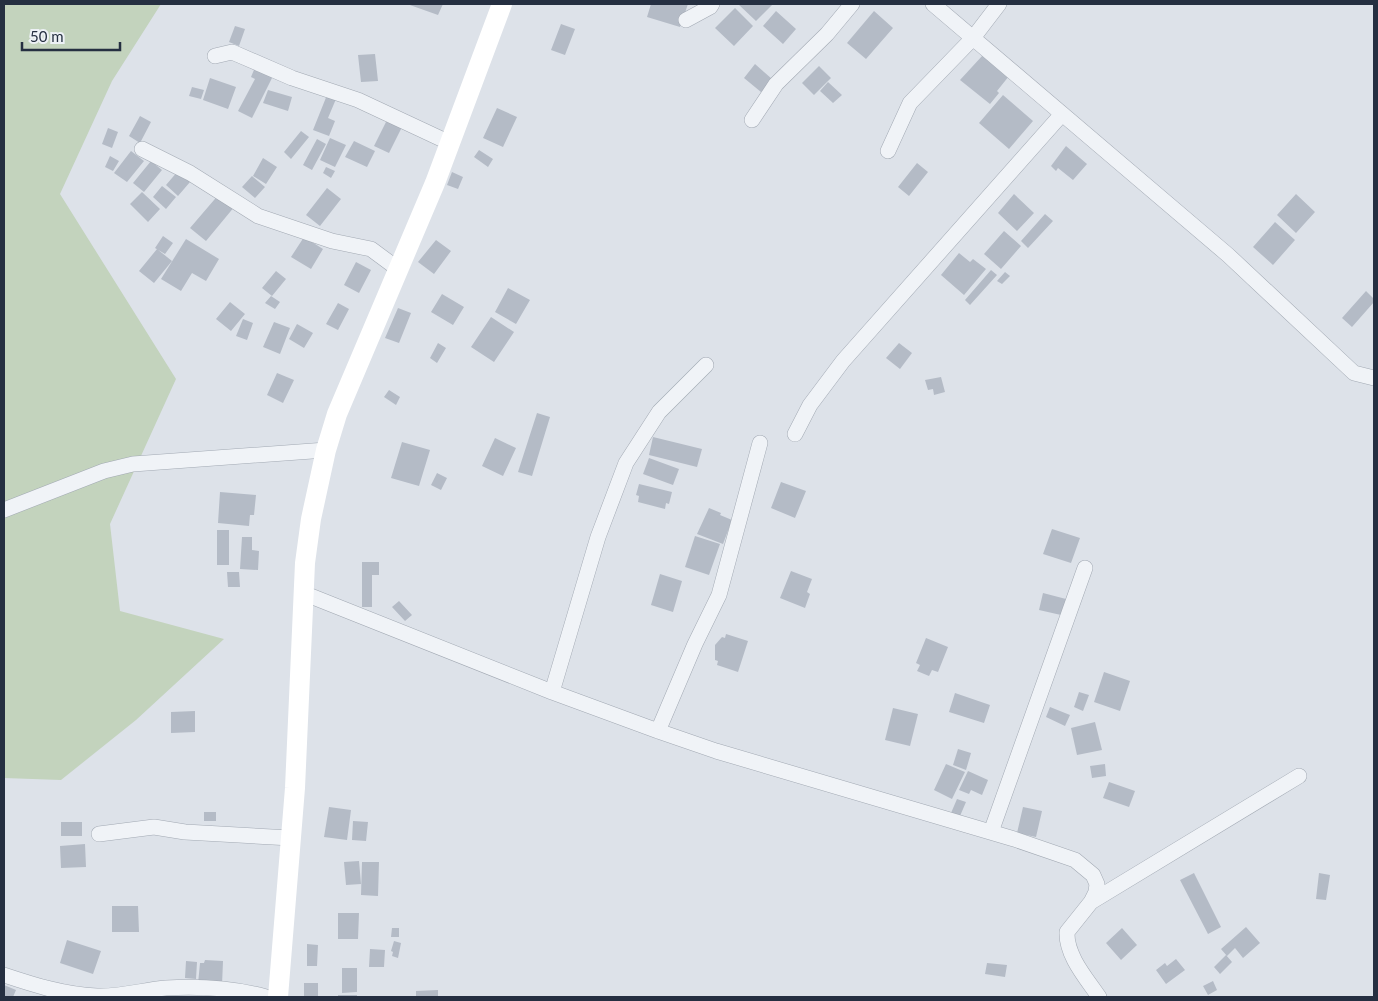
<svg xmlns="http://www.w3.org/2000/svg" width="1378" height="1001" font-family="Lato,sans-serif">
  <rect width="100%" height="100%" fill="#dde2e9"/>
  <!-- green -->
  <path fill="#c3d3bd" d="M4,4H161L112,81L60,194L176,379L110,524L120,611L224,639L136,720L61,780L4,778Z"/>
  <!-- building -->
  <path fill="#b4bbc6" d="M407,4H443L438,15Z
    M651,4H688L680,27L647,17Z
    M738,4H773L756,21Z
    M735,8L753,26L734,46L715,28Z
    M776,11L796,29L783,44L763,26Z
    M874,11L893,28L866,59L847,43Z
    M561,24L575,29L565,55L551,50Z
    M235,26L245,29L239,46L229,42Z
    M375,54L378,81L361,82L358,55Z
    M983,55L1009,76L997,91L999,93L990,104L960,80Z
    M755,64L772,79L761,92L744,78Z
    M256,65L274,74L252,118L238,111L255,79L251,77Z
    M819,66L831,78L814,95L802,83Z
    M210,78L236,87L228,109L203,100Z
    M828,82L842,95L833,103L820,91Z
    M192,87L204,90L201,99L189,96Z
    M268,90L292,97L288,111L263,103Z
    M327,95L336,99L328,118L335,121L329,136L313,130Z
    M1003,95L1033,121L1009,149L979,123Z
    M497,108L517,117L503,147L483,138Z
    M140,116L151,122L140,143L129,136Z
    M388,118L403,125L389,153L374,146Z
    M108,128L118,132L112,148L102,144Z
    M301,131L309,137L291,159L284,152Z
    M330,138L346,145L335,167L320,160Z
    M317,139L326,144L312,170L303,165Z
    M354,141L375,151L367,167L345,157Z
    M1066,146L1087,164L1073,180L1058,168L1056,171L1051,166Z
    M479,150L493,159L488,167L474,157Z
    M131,151L144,161L127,182L114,173Z
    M110,156L119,161L113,171L105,167Z
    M263,158L277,167L266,184L253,176Z
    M151,161L162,170L144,192L133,183Z
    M917,163L928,172L909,196L898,187Z
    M326,167L335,171L331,178L323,173Z
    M178,171L190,182L178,196L166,185Z
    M452,172L463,177L458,189L447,185Z
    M252,176L265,187L255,198L242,187Z
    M162,186L176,197L166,209L153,197Z
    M327,188L341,199L320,226L306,215Z
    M142,192L160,209L148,222L130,204Z
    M220,193L235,206L206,241L190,228Z
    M1014,194L1034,213L1017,231L998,213Z
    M1296,194L1315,212L1296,233L1277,215Z
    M1045,214L1053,221L1028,248L1021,241Z
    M1275,222L1295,240L1273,265L1253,247Z
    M1004,231L1021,246L1001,269L984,254Z
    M163,236L173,243L165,254L155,248Z
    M304,237L323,249L311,269L291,257Z
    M186,239L219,259L206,281L192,273L181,291L161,279Z
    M436,240L451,251L434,274L418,262Z
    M157,249L172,261L154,283L139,271Z
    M959,253L970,262L973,259L986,269L964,295L941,275Z
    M356,262L371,270L359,293L344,285Z
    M991,270L997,275L970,305L965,300Z
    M276,271L286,279L272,296L262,288Z
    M1005,272L1010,276L1002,284L997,281Z
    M508,288L530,300L516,324L495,312Z
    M1366,291L1374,299V302L1352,327L1342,318Z
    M442,294L464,307L453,325L431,312Z
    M271,296L280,302L275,309L265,303Z
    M230,302L245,314L231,331L216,319Z
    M338,303L349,309L338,330L326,324Z
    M398,308L411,313L399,343L385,338Z
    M491,317L514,332L494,362L471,347Z
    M243,319L253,323L247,340L236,336Z
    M274,322L290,328L280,354L263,347Z
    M297,324L313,333L304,348L289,339Z
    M438,343L446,348L437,363L430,358Z
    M899,343L912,353L900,369L886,358Z
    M277,373L294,380L283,403L267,395Z
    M941,377L945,392L934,395L933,389L928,390L925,380Z
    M389,390L400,397L396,405L384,397Z
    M537,413L550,417L532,476L518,472Z
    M653,437L702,449L697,467L649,455Z
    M495,438L516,448L503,476L482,466Z
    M402,442L430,450L419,486L391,478Z
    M649,458L679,469L673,485L643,474Z
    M437,473L447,478L441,490L431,485Z
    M781,482L806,491L795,518L771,508Z
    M639,484L672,492L669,504L666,503L665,509L638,502L639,496L636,495Z
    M220,492L256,495L254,515H250L249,526L218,523Z
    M709,508L721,513L720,515L732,520L723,544L697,534Z
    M1052,529L1080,538L1071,563L1043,554Z
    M217,530H229V565H217Z
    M695,536L720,544L709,575L685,567Z
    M242,537H252V550L259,551L258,570L240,569Z
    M362,562H379V575H372V607H362Z
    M791,571L812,579L807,592L810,594L805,608L780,598Z
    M227,572H239L240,587H228Z
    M660,574L682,581L673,612L651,605Z
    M1043,593L1066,599L1061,615L1039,610Z
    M399,601L412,615L405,621L392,607Z
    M726,634L748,641L738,672L717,665L718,661L715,660V645L722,637L725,638Z
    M926,638L948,647L938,672L932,670L929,676L917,671L920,665L916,663Z
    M1104,672L1130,681L1120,711L1094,702Z
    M1079,692L1089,695L1083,711L1074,707Z
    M955,693L990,705L984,723L949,712Z
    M1050,707L1070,715L1065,726L1046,717Z
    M893,708L918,714L910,746L885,740Z
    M195,711V732L171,733V712Z
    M1095,722L1102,750L1077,755L1071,728Z
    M958,749L971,753L966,770L953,765Z
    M946,764L965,772L952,799L934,790Z
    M1105,764L1106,776L1092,778L1090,766Z
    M968,771L988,780L982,795L971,790L969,794L959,790Z
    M1109,782L1135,791L1129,807L1103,798Z
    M957,799L966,802L960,816L951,813Z
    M329,807L351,810L347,840L324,837Z
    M1023,807L1042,811L1036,837L1017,833Z
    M204,812H216V821H204Z
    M353,821L368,822L366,841L352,840Z
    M61,822H82V836H61Z
    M85,844L86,867L61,868L60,846Z
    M359,861L361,884L346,885L344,862Z
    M362,862H379L378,896L361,895Z
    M1194,873L1221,927L1208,934L1180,880Z
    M1319,873L1330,875L1326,900L1316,899Z
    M112,906H138L139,932H112Z
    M338,913H359L358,939H338Z
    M1246,927L1260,943L1243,958L1235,948L1227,956L1221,949Z
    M392,928H399V937H391Z
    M1122,928L1137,945L1121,960L1106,943Z
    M67,940L101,951L93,974L60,963Z
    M394,941L401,943L398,958L392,956L393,952L391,951Z
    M307,944L318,945L317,966H307Z
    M370,949L385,950L384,967H369Z
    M1226,955L1232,962L1220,974L1214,967Z
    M1176,959L1185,970L1166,984L1156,970L1165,963L1167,966Z
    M205,960L223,961L222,985L198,984L200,963H204Z
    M186,961L197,962L196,979L185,978Z
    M987,963L1007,965L1005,977L985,974Z
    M342,968H357V992L342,993Z
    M1213,981L1217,990L1208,995L1203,986Z
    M304,983H318V997H304Z
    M4,985L16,990L13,997H4Z
    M438,990V997H416V991Z
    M338,995H357V997H338Z"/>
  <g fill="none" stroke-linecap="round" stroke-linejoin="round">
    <!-- street casing -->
    <g stroke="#a2a9b3" stroke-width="16">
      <path id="street" d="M933,4L1228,255L1354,373L1374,378
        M686,20L710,7L712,4
        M215,56L232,52L292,78L358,100L450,143
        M752,120L776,84L827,34L852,4
        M142,149L190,173L258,216L332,241L371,249L398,269
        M888,151L910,103L973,38L999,4
        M795,434L810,405L843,361L1062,114
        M4,510L104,471L133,464L326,450
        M303,593L552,692L658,731L716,751L1014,839L1075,860L1093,875L1097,884L1096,892L1091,902L1067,932C1066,956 1087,979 1099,997
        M552,692L598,537L626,463L659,412L706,365
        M658,731L695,644L719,595L760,443
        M991,832L1085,568
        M99,834L154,827L185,832L291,838
        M1091,902L1299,776
        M4,975C34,985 65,995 97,996C121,997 143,990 166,988C200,986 233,988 266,997"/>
    </g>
    <!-- street -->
    <use href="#street" stroke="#f0f3f7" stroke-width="15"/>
    <!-- secondary -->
    <path stroke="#fff" stroke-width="20" d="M278,997L295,788L305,563L311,519L326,450L337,414L435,183L502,4"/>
  </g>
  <!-- border -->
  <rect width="1378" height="1001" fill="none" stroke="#252f41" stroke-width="10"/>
  <!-- scale -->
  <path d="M22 42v8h98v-8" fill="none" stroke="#252f41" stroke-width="2.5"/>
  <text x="30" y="42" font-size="15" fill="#252f41" stroke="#edf1f6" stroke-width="4" paint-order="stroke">50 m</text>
</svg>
